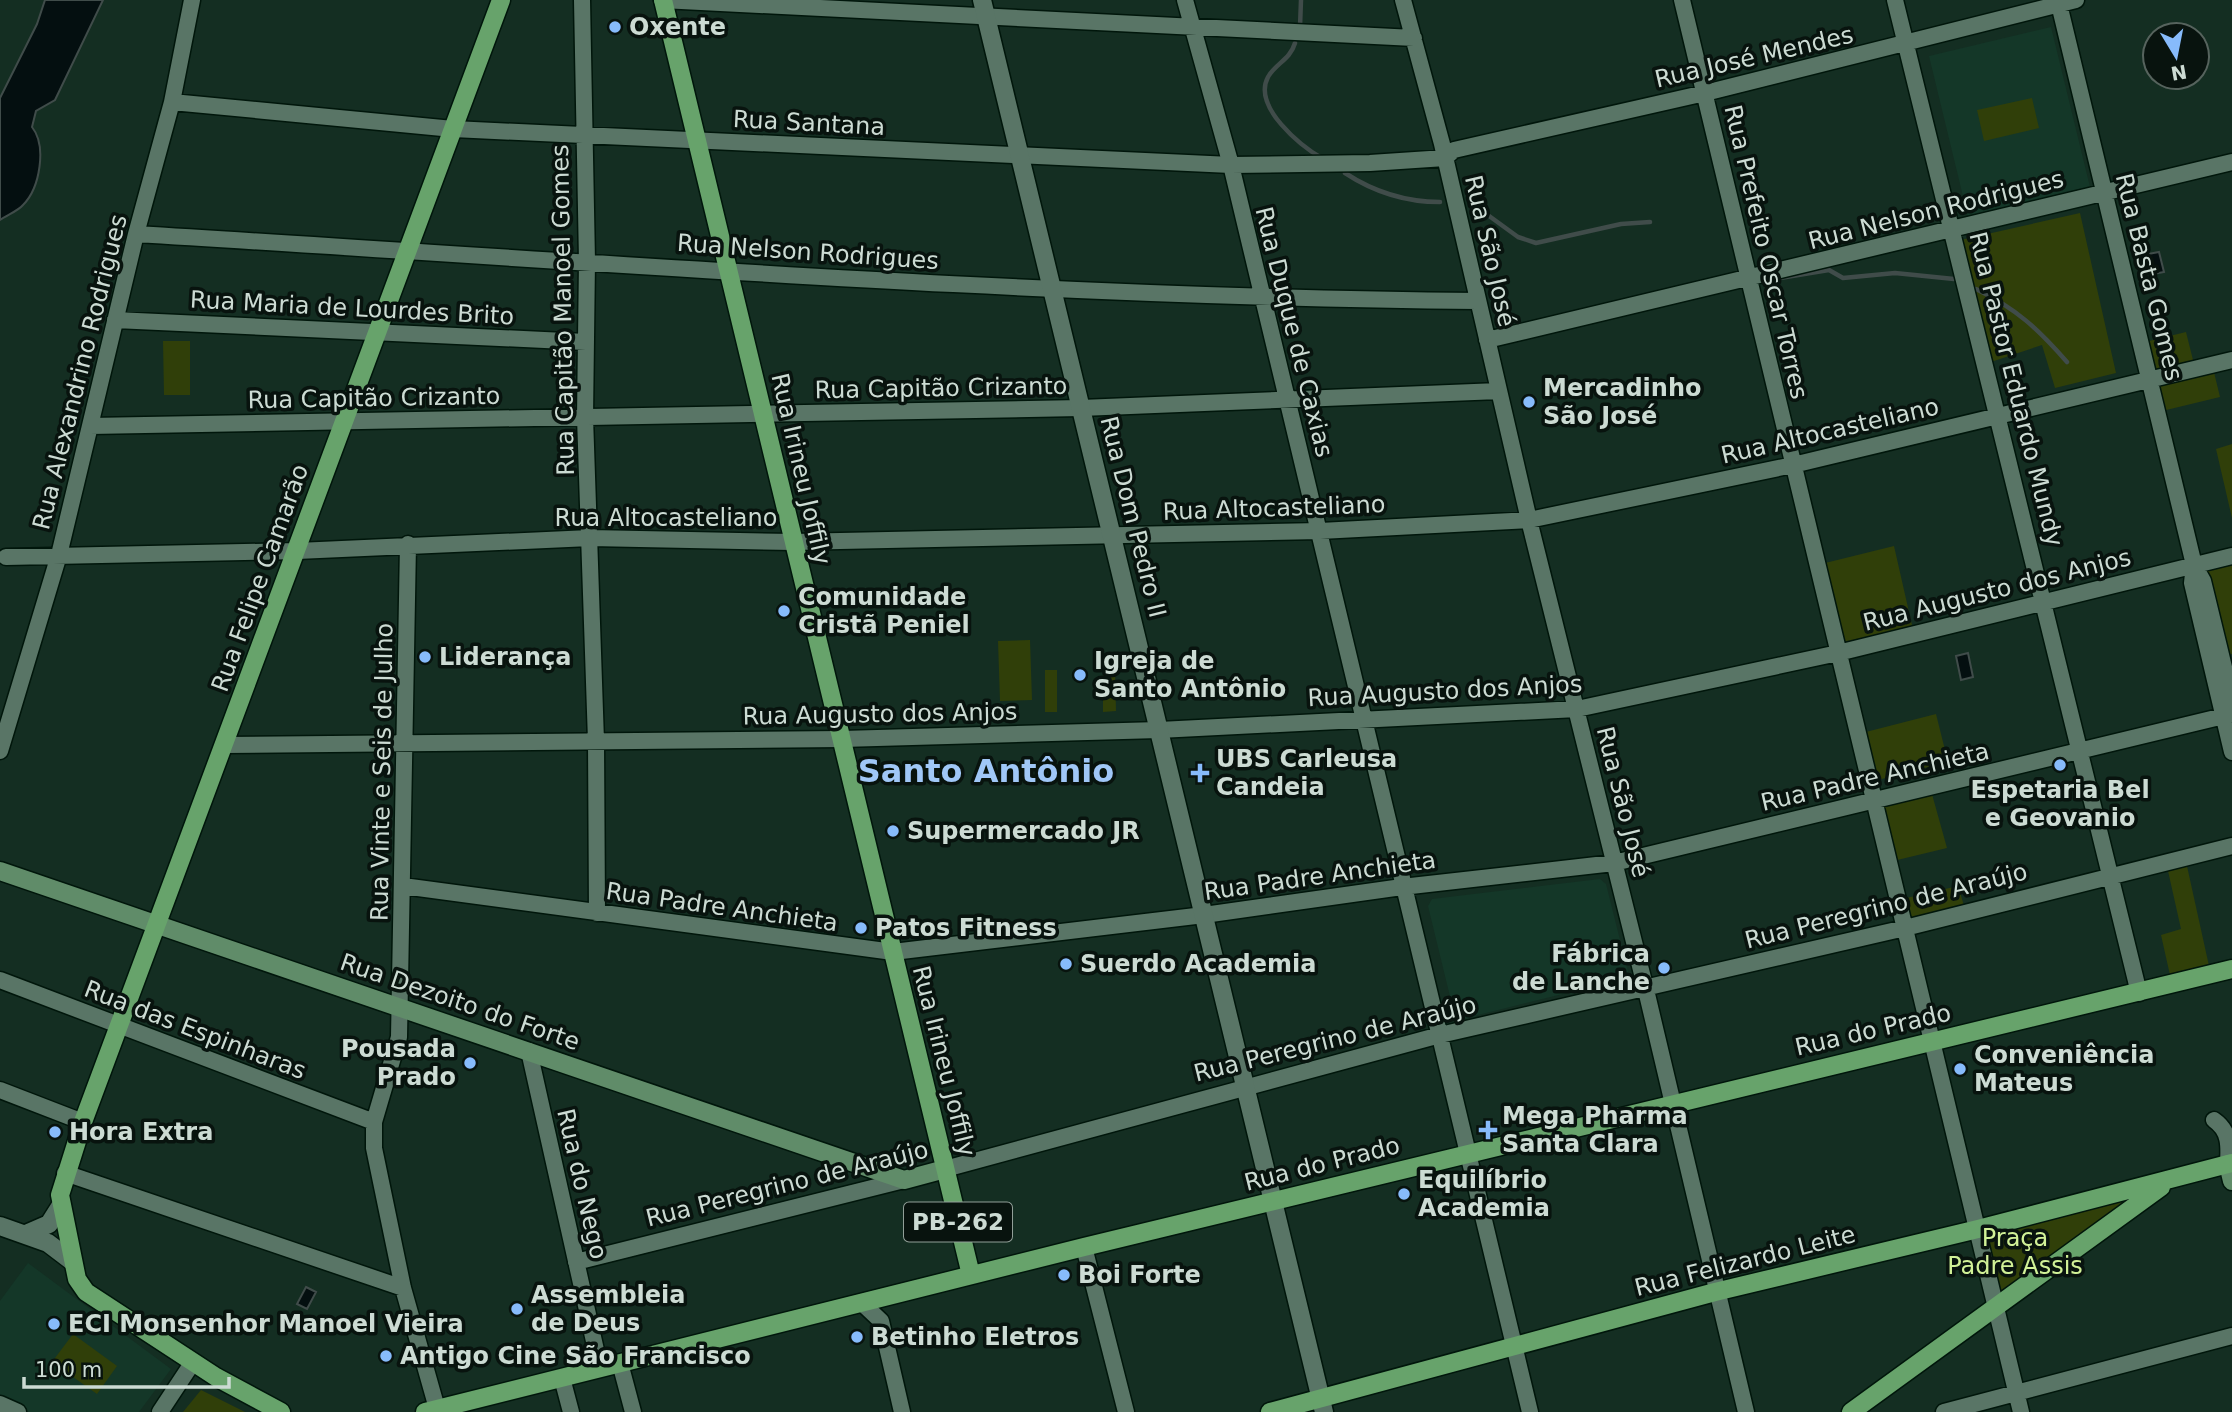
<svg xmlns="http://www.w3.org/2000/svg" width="2232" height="1412" font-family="'DejaVu Sans',sans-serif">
  <rect width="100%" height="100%" fill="#142e22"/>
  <!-- built -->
  <path fill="#143728" d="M2051,27L2090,187L1968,217L1929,56Z
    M1600,879L1606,884L1628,972L1623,979L1462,1019L1455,1017L1428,906L1432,899Z
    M28,1263L171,1369L139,1412H29L0,1397V1301Z"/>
  <!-- green -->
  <path fill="#303f09" d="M2032,98L2039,128L1984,141L1977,110Z
    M2080,213L2116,373L2055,388L2042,345L1988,363L1956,241Z
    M2186,332L2195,368L2212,364L2220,397L2158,412L2141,343Z
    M163,341H190V395H164Z
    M2232,444V518L2216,449Z
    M1894,546L1914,634L1838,653L1817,565Z
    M2232,562V654L2216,657L2195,571Z
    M1030,640L1032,700L1000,701L998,641Z
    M1045,670H1057V712H1045Z
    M1103,670H1115L1116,711L1103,712Z
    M1936,714L1948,762L1870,782L1858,734Z
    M1930,787L1947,848L1889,862L1874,800Z
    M2185,857L2211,975L2172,984L2161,935L2181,929L2166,862Z
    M1958,886L1966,912L1905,928L1898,900Z
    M2139,1189L1997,1305L1978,1229Z
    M73,1334L117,1366L97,1394L52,1362Z
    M201,1390L245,1412H183Z"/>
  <!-- water -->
  <path fill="#040f10" stroke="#404c4a" stroke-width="2" d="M45,0H103L55,100L36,111L32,127C47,146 40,188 23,205C18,211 7,215 0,220V98L37,24Z
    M2159,252L2164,272L2153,274L2148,254Z
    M1968,653L1973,677L1961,680L1956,656Z
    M306,1287L316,1292L307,1309L297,1304Z"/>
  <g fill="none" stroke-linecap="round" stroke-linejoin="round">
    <!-- stream -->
    <path stroke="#404c4a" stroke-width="4.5" d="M1300,27L1301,0
      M1295,43C1290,60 1276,63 1268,77C1252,107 1301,146 1323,159
      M1345,173C1374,192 1405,202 1440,202
      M1474,205L1518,237L1536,243L1621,224L1650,222
      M1780,278L1829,270L1843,278L1895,273L1954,279
      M1976,289C2017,309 2038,329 2067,362"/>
    <!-- minor casing -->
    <g stroke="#00160b" stroke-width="19">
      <path id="minor" d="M582,0L587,261L585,417L596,741L597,913
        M662,0L1414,38
        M1185,0L1231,165L1530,1412
        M1403,0L1442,144L1529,520L1646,990L1746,1412
        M1682,0L2021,1412
        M1895,0L2139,993
        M2058,0L2194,565L2203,581L2232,700
        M172,102L453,129L1231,165L1370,163L1445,158L1454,150L1705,93L2076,0
        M136,234C583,261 1030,297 1478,301
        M115,320L586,342
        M1487,340L2232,162
        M90,426L1081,408L1499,391
        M408,544L399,1037L374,1122V1148L403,1288L438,1412
        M6,557L297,551L590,538L793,542L1320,531L1529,520L1793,465L2232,360
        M2194,565L2192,583L2232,752
        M224,745L842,739L1159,730L1577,709L1838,653L2232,556
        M0,751L59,555L136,234L172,102L192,0
        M403,886L893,952L1204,915L1402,887L1614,863L2232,714
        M0,980L374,1122
        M529,1051L600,1368
        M0,1090L83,1122
        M2214,1120C2230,1131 2229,1146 2228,1164
        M945,1169L1440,1035L1905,928L2232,846
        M65,1173L403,1288
        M1084,1247L1126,1412
        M576,1262L904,1180
        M862,1303L881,1321L902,1412
        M620,1363L633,1412
        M562,1378L571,1412
        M0,1404L18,1412
        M160,1412L193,1362
        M1944,1412L2232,1336"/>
    </g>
    <!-- tertiary casing -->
    <g stroke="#00160b" stroke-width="21">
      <path id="tertiary" d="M982,0L1324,1412
        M0,1226L48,1243L73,1262
        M26,1234L49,1224L61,1205"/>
    </g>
    <!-- secondary casing -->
    <g stroke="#00160b" stroke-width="21">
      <path id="secondary" d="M0,871L904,1180L945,1169
        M2228,1164L2232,1181"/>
    </g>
    <!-- primary casing -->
    <g stroke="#00160b" stroke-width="21">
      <path id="primary" d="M663,0L971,1275
        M281,1412L216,1377L86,1292L77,1279L60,1195L83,1122L501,0
        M425,1412L1084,1247L2232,969
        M1270,1412L1715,1292L1978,1229L2232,1163
        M1851,1412L2161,1187"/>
    </g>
    <!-- minor -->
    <use href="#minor" stroke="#597566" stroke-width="16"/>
    <!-- tertiary -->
    <use href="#tertiary" stroke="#597566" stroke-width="18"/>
    <!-- secondary -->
    <use href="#secondary" stroke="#608c69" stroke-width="18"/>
    <!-- primary -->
    <use href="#primary" stroke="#67a36b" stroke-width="18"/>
  </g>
  <!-- markers -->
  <g fill="#87bbfb" stroke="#08130e" stroke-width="2.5">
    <circle cx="615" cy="27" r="7"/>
    <circle cx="1529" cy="402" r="7"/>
    <circle cx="784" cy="611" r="7"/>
    <circle cx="425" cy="657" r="7"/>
    <circle cx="1080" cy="675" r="7"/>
    <circle cx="2060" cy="765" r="7"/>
    <path d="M1196.5 762.5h7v7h7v7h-7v7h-7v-7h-7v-7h7z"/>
    <circle cx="893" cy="831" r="7"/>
    <circle cx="861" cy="928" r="7"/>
    <circle cx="1066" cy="964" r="7"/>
    <circle cx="1664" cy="968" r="7"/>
    <circle cx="470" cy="1063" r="7"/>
    <circle cx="1960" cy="1069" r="7"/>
    <path d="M1484.5 1119.5h7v7h7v7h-7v7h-7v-7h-7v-7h7z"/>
    <circle cx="55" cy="1132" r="7"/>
    <circle cx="1404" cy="1194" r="7"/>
    <circle cx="1064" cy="1275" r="7"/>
    <circle cx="517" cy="1309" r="7"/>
    <circle cx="54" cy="1324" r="7"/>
    <circle cx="857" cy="1337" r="7"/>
    <circle cx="386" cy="1356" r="7"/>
  </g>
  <g text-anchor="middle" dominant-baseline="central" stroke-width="7" stroke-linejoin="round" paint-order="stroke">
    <!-- shield labels -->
    <rect fill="#08130e" stroke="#919f98" stroke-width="2" x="904" y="1202.5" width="108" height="39" rx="5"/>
    <g font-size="23" font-weight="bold" fill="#ccdbd3">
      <text x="958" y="1222">PB-262</text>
    </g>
    <!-- poi labels -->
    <g font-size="24" font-weight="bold" fill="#ccdbd3" stroke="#08130e" text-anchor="start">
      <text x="629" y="27">Oxente</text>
      <text x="1543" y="388">Mercadinho<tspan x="1543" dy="28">São José</tspan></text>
      <text x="798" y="597">Comunidade<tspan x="798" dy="28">Cristã Peniel</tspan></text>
      <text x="439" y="657">Liderança</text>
      <text x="1094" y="661">Igreja de<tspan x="1094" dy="28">Santo Antônio</tspan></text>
      <text x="1216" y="759">UBS Carleusa<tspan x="1216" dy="28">Candeia</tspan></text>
      <text x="2060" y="790" text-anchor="middle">Espetaria Bel<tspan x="2060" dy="28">e Geovanio</tspan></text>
      <text x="907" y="831">Supermercado JR</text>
      <text x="875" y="928">Patos Fitness</text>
      <text x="1650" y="954" text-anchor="end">Fábrica<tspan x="1650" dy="28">de Lanche</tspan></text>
      <text x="1080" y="964">Suerdo Academia</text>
      <text x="456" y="1049" text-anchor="end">Pousada<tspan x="456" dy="28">Prado</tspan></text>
      <text x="1974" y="1055">Conveniência<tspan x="1974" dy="28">Mateus</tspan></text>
      <text x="1502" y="1116">Mega Pharma<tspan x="1502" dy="28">Santa Clara</tspan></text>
      <text x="69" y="1132">Hora Extra</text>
      <text x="1418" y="1180">Equilíbrio<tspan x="1418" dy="28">Academia</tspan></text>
      <text x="1078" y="1275">Boi Forte</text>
      <text x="531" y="1295">Assembleia<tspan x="531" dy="28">de Deus</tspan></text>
      <text x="68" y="1324">ECI Monsenhor Manoel Vieira</text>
      <text x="871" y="1337">Betinho Eletros</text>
      <text x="400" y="1356">Antigo Cine São Francisco</text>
    </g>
    <!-- street labels -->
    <g font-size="24" fill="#ccdbd3" stroke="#08130e">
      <text transform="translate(1754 57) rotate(-13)">Rua José Mendes</text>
      <text transform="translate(809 123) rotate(3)">Rua Santana</text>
      <text transform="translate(1936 210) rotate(-14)">Rua Nelson Rodrigues</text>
      <text transform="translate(1490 251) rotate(77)">Rua São José</text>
      <text transform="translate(808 252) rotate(4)">Rua Nelson Rodrigues</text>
      <text transform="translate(1766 252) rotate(77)">Rua Prefeito Oscar Torres</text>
      <text transform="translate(2149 277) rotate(76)">Rua Basta Gomes</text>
      <text transform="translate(352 308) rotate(3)">Rua Maria de Lourdes Brito</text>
      <text transform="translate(563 310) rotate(-91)">Rua Capitão Manoel Gomes</text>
      <text transform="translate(1294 332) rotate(76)">Rua Duque de Caxias</text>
      <text transform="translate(80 372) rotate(-76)">Rua Alexandrino Rodrigues</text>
      <text transform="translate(941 388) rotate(-1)">Rua Capitão Crizanto</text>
      <text transform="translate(2016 389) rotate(76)">Rua Pastor Eduardo Mundy</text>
      <text transform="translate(374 398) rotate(-1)">Rua Capitão Crizanto</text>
      <text transform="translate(1830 431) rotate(-13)">Rua Altocasteliano</text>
      <text transform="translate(801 469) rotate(77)">Rua Irineu Joffily</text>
      <text transform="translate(1274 508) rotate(-2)">Rua Altocasteliano</text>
      <text transform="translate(1133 517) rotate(76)">Rua Dom Pedro II</text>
      <text x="666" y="518">Rua Altocasteliano</text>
      <text transform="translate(260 578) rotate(-70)">Rua Felipe Camarão</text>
      <text transform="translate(1997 590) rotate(-14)">Rua Augusto dos Anjos</text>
      <text transform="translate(1445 691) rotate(-3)">Rua Augusto dos Anjos</text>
      <text transform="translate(880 714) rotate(-1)">Rua Augusto dos Anjos</text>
      <text transform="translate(382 772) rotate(-89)">Rua Vinte e Seis de Julho</text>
      <text transform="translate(1875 777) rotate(-13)">Rua Padre Anchieta</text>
      <text transform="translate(1623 802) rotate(76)">Rua São José</text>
      <text transform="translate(1320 876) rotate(-8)">Rua Padre Anchieta</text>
      <text transform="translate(1886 906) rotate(-14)">Rua Peregrino de Araújo</text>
      <text transform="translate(722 907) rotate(8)">Rua Padre Anchieta</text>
      <text transform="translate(460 1002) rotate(19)">Rua Dezoito do Forte</text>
      <text transform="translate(195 1030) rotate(21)">Rua das Espinharas</text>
      <text transform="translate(1873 1030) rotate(-13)">Rua do Prado</text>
      <text transform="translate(1335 1039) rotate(-14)">Rua Peregrino de Araújo</text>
      <text transform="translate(944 1061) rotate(76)">Rua Irineu Joffily</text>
      <text transform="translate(1322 1164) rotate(-14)">Rua do Prado</text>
      <text transform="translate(582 1184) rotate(77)">Rua do Nego</text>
      <text transform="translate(787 1184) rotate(-14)">Rua Peregrino de Araújo</text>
      <text transform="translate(1745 1261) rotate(-14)">Rua Felizardo Leite</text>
    </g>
    <!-- park labels -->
    <g font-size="24" fill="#d1f197" stroke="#08130e">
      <text x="2015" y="1238">Praça<tspan x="2015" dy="28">Padre Assis</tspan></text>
    </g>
    <!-- district labels -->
    <g font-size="32" font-weight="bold" fill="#a0c7f7" stroke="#08130e">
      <text x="986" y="771">Santo Antônio</text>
    </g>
  </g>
  <!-- north arrow -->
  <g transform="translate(2176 56) rotate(170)"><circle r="33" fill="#08130e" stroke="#56635d" stroke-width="2"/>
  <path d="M0-5L12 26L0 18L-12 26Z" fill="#87bbfb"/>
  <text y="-10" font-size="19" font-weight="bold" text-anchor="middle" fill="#ccdbd3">N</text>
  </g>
  <!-- scale -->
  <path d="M24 1377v10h205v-10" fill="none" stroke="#ccdbd3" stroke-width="3.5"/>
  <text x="35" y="1377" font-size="21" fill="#ccdbd3" stroke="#08130e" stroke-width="5" paint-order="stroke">100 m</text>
</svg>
